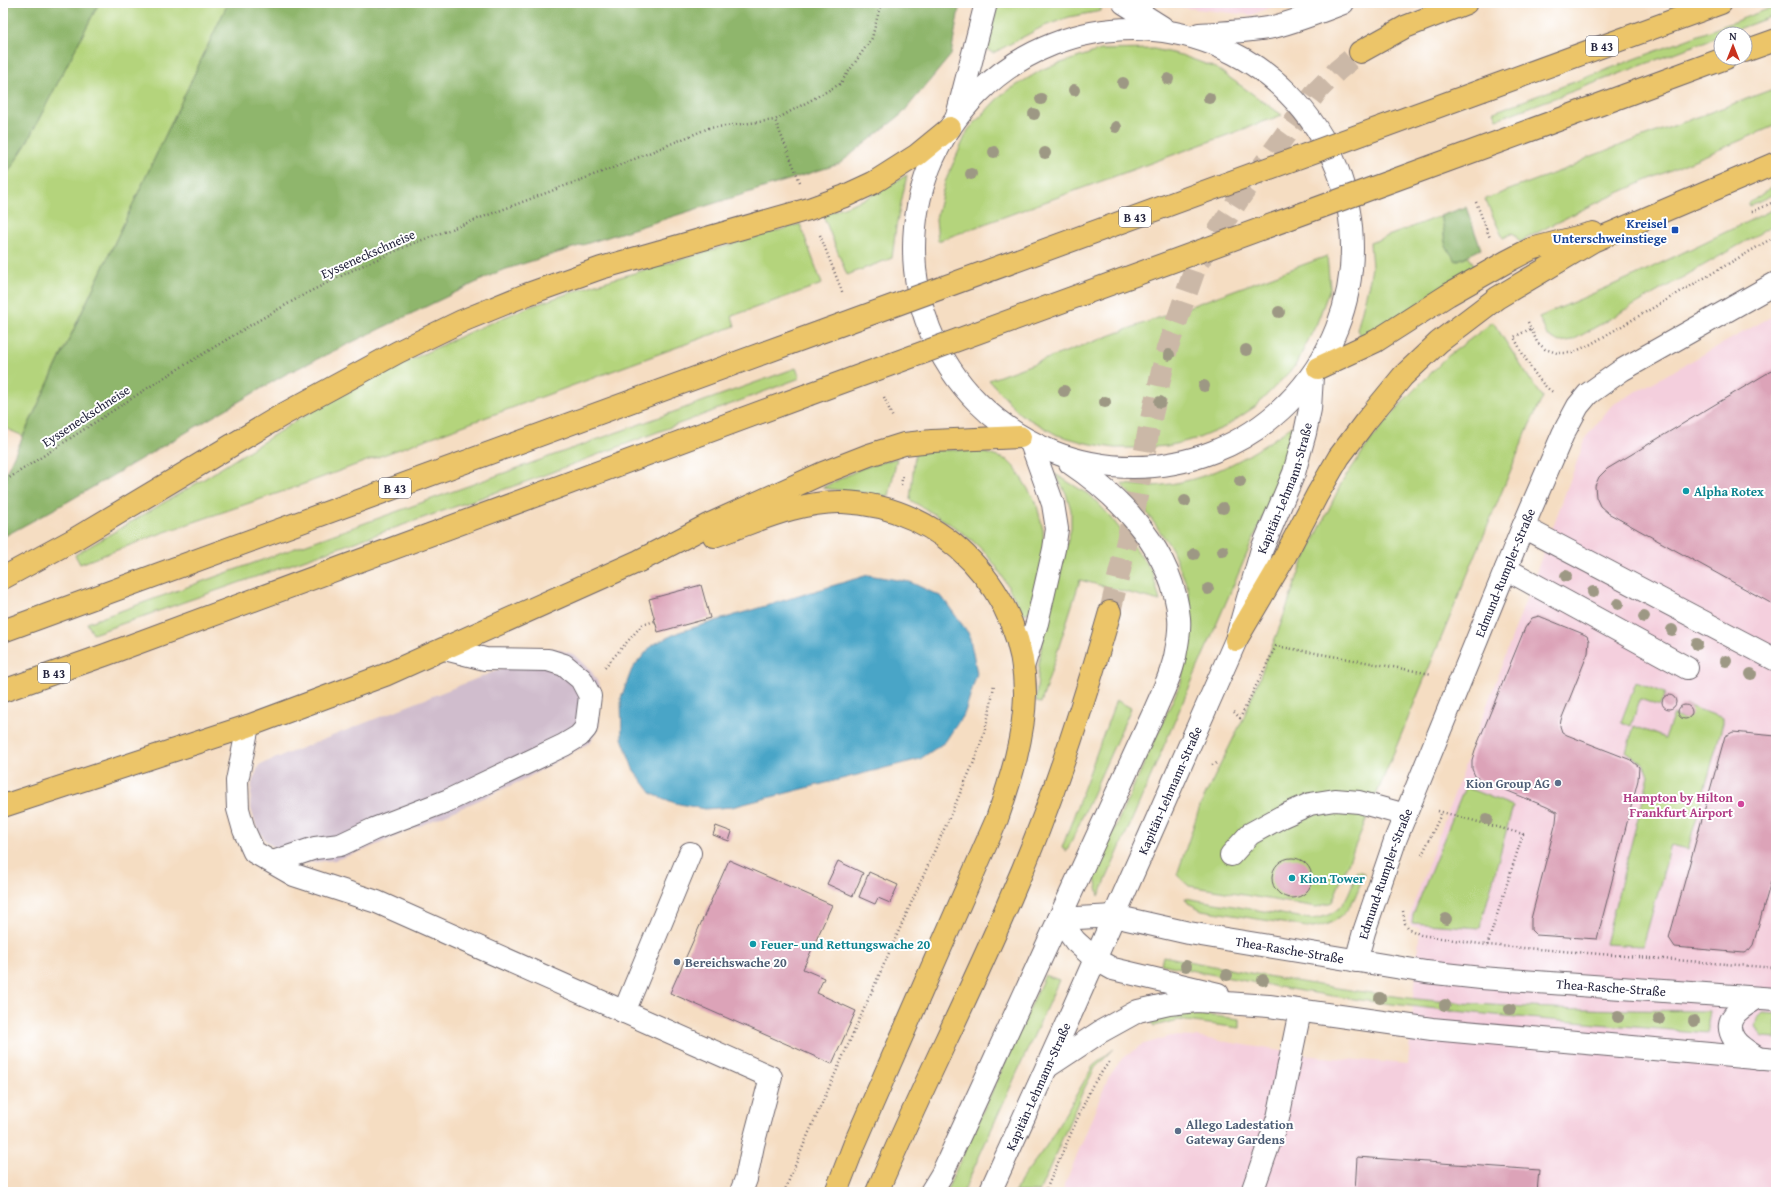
<svg xmlns="http://www.w3.org/2000/svg" width="1779" height="1195" font-family="'Gentium Book Plus',serif">
  <rect width="100%" height="100%" fill="#fff"/>
  <filter id="ink" filterUnits="userSpaceOnUse"><feTurbulence type="fractalNoise" baseFrequency=".025" numOctaves="2"/><feDisplacementMap in="SourceGraphic" scale="8" xChannelSelector="R" yChannelSelector="G"/><feConvolveMatrix kernelMatrix="1 2 1 2 8 2 1 2 1" color-interpolation-filters="sRGB"/></filter>
  <filter id="wash" filterUnits="userSpaceOnUse"><feTurbulence type="fractalNoise" baseFrequency=".012" numOctaves="4" result="noise"/><feDisplacementMap in="SourceGraphic" scale="16" xChannelSelector="R" yChannelSelector="G"/><feGaussianBlur stdDeviation="0.9" result="paint"/><feColorMatrix in="noise" values="0 0 0 0 0 0 0 0 0 0 0 0 0 0 0 0 0 1.4 0 .05"/><feComposite in="paint" operator="in"/></filter>
  <g filter="url(#wash)">
    <rect width="100%" height="100%" fill="#f5ddc2"/>
    <!-- built -->
    <path fill="#f4cfdd" d="M1168,3H1283L1251,15L1177,7Z
      M1776,314V1192H1062L1108,1078L1121,1060L1141,1045L1171,1036L1196,1037L1312,1056L1408,1064L1420,928L1411,926L1409,920L1410,914L1586,437L1612,405Z"/>
    <!-- industrial -->
    <path fill="#d0bdcd" d="M554,648L573,654L590,669L600,686L599,725L591,742L525,779L468,805L362,851L335,860L305,863L282,854L265,840L256,826L250,805L252,783L259,765Z"/>
    <!-- green -->
    <path fill="#b4d47c" stroke="#6b7b5c" d="M99,3H228L23,436L3,427V180L25,146Z
      M998,3H1101V11L1069,17L1042,27L993,53L987,49Z
      M1776,6V15C1684,49 1591,85 1497,119L1494,112Z
      M1154,49L1181,55L1216,68L1282,115L938,241L936,219L945,182L968,130L1001,95L1043,69L1101,50Z
      M1776,88V125C1690,163 1602,196 1520,242L1513,233L1503,238L1485,199L1571,167L1589,157Z
      M907,175L896,227L892,258L847,275L823,215L867,198Z
      M1776,184V193L1749,206L1748,204Z
      M1776,208V224L1573,340L1559,342L1547,335L1539,317L1638,274Z
      M1440,216C1446,227 1442,238 1447,248C1449,252 1454,257 1456,261L1468,256L1475,266L1370,335L1361,337L1357,330L1370,279L1372,267L1370,243Z
      M800,224L822,284L732,316L735,326L293,488L162,533L80,564L75,555L204,479L323,404L387,371L474,330L526,308L590,286Z
      M1327,256L1330,288L1317,323L1295,366L1256,406L1225,427L1199,438L1167,446L1141,448H1114L1086,443L1057,435L1020,414L989,380Z
      M1493,322L1531,381L1543,397L1529,426L1332,902L1317,907L1189,886L1177,875L1200,806L1243,719L1280,626L1301,567L1342,482L1371,440L1407,397L1448,356Z
      M796,368L800,378L531,480L93,634L87,623Z
      M1295,424L1299,425L1285,471L1259,526L1099,896L1094,874L1181,682L1192,624L1188,588L1172,549L1148,514L1121,484C1135,485 1149,487 1163,485C1214,479 1254,454 1295,424Z
      M935,450H976L1007,460L1015,468L1036,502L1043,530L1044,553L1030,613H1023C1014,598 1006,582 997,568C976,537 941,518 910,500L915,454Z
      M897,458L889,496L822,488L862,468Z
      M1055,474L1091,496L1110,516L1152,571L1160,601L1080,580L1041,703L1036,702L1039,662L1046,619L1071,529V510L1066,493Z
      M1636,682L1665,693L1660,706L1640,699L1631,726L1621,722Z
      M1116,700L1131,708L1067,851L1062,848Z
      M1686,705L1723,718V723L1688,849L1671,845L1643,946L1605,944L1649,776L1645,765L1626,752L1634,726L1665,738L1674,714L1683,719L1688,717L1691,713L1690,708Z
      M1465,787L1513,806L1480,928L1412,923L1413,915Z
      M1357,871L1364,873C1354,903 1347,922 1313,928L1202,910L1188,903L1185,898L1311,919C1343,916 1348,897 1357,871Z
      M1163,956C1247,973 1332,989 1417,999C1514,1009 1612,1010 1710,1011L1708,1022V1033C1612,1025 1515,1018 1418,1007C1332,998 1246,982 1161,964Z
      M1045,975L1059,980L963,1192H946Z
      M1179,1012L1240,1019V1028L1178,1020L1154,1026L1148,1018Z
      M1763,1013L1776,1014V1039L1762,1038L1756,1026L1758,1018Z
      M1114,1049L1095,1068L1082,1093L1039,1192H1015L1020,1181L1047,1145L1093,1066Z"/>
    <!-- forest -->
    <path fill="#8fb66c" stroke="#586c54" d="M3,3H99L25,146L3,180Z
      M228,3H960L951,55L902,114L839,164L500,271L286,374L69,501L3,537V479Z
      M1466,207L1481,249L1456,261C1454,257 1449,252 1447,248C1442,238 1446,227 1440,216Z"/>
    <!-- water -->
    <path fill="#48a5c7" stroke="#356481" d="M868,575L910,582L942,597L969,634L977,673L965,712L945,742L920,759L732,807L704,809L675,803L652,794L633,769L622,738L621,698L632,669L652,645L679,632Z"/>
    <g id="blocks">
      <!-- building -->
      <path fill="#dca3b8" d="M1776,368V606L1608,513L1600,506L1596,497L1595,486L1599,477L1607,469Z
        M701,585L710,618L658,632L649,599Z
        M1539,616L1581,633L1587,636L1589,641L1588,653L1561,720L1560,726L1562,732L1567,735L1631,760L1639,767L1638,780L1597,939L1536,935L1531,930V919L1556,822L1557,812L1547,807L1481,780L1475,776L1472,769V760L1475,750L1525,628L1532,618Z
        M1662 702a7 7 0 1 1 14 0a7 7 0 1 1-14 0Z
        M1678 712a7 7 0 1 1 14 0a7 7 0 1 1-14 0Z
        M1733,732L1776,736V864L1753,945L1749,950L1744,953L1675,947L1669,938L1725,736Z
        M716,826L732,832L729,841L713,835Z
        M1272 878a20 20 0 1 1 40 0a20 20 0 1 1-40 0Z
        M729,860L832,905L803,969L824,978L817,993L856,1011L832,1064L670,993Z
        M838,861L863,873L853,896L827,884Z
        M869,872L898,885L890,903L878,898L875,904L859,897Z
        M1357,1157L1539,1170L1537,1192H1355Z"/>
    </g>
  </g>
  <g filter="url(#ink)">
    <use href="#blocks" fill-opacity="0" stroke="#6c636a" stroke-width="1"/>
    <g fill="none" stroke-linecap="round" stroke-linejoin="round">
      <!-- highway-tunnel -->
      <path stroke="#cbb8a7" stroke-width="22" stroke-dasharray="22 11" stroke-linecap="butt" d="M1110,612L1135,507L1149,428L1167,349L1196,266L1238,200L1317,91L1338,70L1360,52"/>
      <!-- minor casing -->
      <g stroke="#6c636a" stroke-width="24">
        <g id="minor">
          <path d="M1124,3L1162,27"/>
          <circle cx="1133" cy="248" r="219"/>
          <path d="M1199,34C1224,32 1249,32 1273,27C1297,21 1320,12 1343,3"/>
          <path d="M957,116L986,3"/>
          <path d="M1523,527L1776,660"/>
          <path d="M1506,569L1687,668"/>
          <path d="M1023,667L1037,623L1054,549L1057,529L1053,504L1031,443"/>
          <path d="M248,726L237,781L238,809L244,830L254,852L294,875L377,902L771,1077L753,1145L746,1179L741,1192"/>
          <path d="M1231,855L1250,834L1281,817L1310,804L1335,800L1359,802L1406,815"/>
          <path d="M273,862L315,848L340,845L374,829L449,800L564,745L579,736L586,728L590,696L581,679L564,665L548,660L485,659L445,649"/>
          <path id="s1" d="M1059,919L1114,916L1189,933L1426,972L1481,978L1776,999"/>
          <path d="M1059,919L1075,941L1095,959L1113,969L1218,994"/>
          <path id="s2" d="M1356,961L1364,932L1396,838L1523,527L1563,434L1578,406L1588,394L1622,370L1776,283"/>
          <path d="M1757,998C1742,1007 1721,1018 1734,1039C1739,1047 1752,1054 1759,1059"/>
          <path d="M624,1012L690,853"/>
          <path d="M1047,1067L1100,1032L1138,1011L1169,1004L1197,1001L1269,1006L1432,1029L1776,1060"/>
          <path d="M931,1192L942,1174L1154,712C1162,693 1173,672 1176,651C1178,641 1180,628 1179,618C1173,552 1122,498 1070,463"/>
          <path id="s3" d="M990,1192L1073,1009L1236,640L1262,549L1294,473L1305,433L1310,409L1312,376"/>
          <path d="M1252,1192L1278,1118L1300,1011"/>
        </g>
      </g>
      <!-- highway casing -->
      <g stroke="#6c636a" stroke-width="24">
        <path id="highway" d="M1745,51L1776,40
          M1360,52L1405,27L1466,3
          M1483,90L1721,3
          M1501,141L1726,58
          M1318,368L1376,341L1448,295L1506,262L1531,249L1593,233
          M714,536C755,522 799,501 842,502C944,505 1026,594 1025,695C1024,737 1011,779 997,819L855,1143L836,1192
          M3,578L75,539L284,414L398,352L462,321L528,294L601,268L809,209L845,196L873,183L917,155L950,128
          M3,631L788,344
          M1236,640L1283,560L1317,495L1339,457L1366,421L1403,376L1439,342L1497,298L1593,241L1776,163
          M3,691L105,655L807,395
          M3,806L248,726L385,675L639,561L708,525L823,473L869,455L904,444L932,441L1020,437
          M877,1192C919,1093 969,996 1011,897C1052,804 1082,709 1110,612"/>
      </g>
      <!-- path -->
      <path stroke="#6c636a" stroke-width="2.5" stroke-dasharray="1 3" stroke-linecap="butt" d="M1185,3L1192,6
        M800,182L775,120L840,84L872,38L881,3
        M1476,202L1490,238
        M1752,212L1776,201
        M820,235L843,294
        M1528,322L1537,342L1545,349L1557,353H1572L1591,344L1776,236
        M1530,329L1514,337C1522,353 1538,384 1553,392
        M884,397L893,418
        M3,482L160,380L254,323L307,293L357,268L409,245L620,165L709,128L775,120
        M901,485L903,474
        M605,667L642,625L655,621
        M1234,712L1240,718L1276,646L1432,674
        M1212,765L1219,762
        M1438,811L1523,834L1487,946
        M1422,855L1442,812
        M1403,911L1405,923L1409,929L1421,935L1487,945L1776,968
        M784,1192L807,1137L974,762C984,736 991,711 994,683
        M1045,1192L1092,1086L1109,1062"/>
      <!-- minor -->
      <use href="#minor" stroke="#fff" stroke-width="22"/>
      <!-- highway -->
      <use href="#highway" stroke="#ecc569" stroke-width="22"/>
      <!-- highway-bridge casing -->
      <g stroke="#6c636a" stroke-width="24" stroke-linecap="butt">
        <path id="highway-bridge" d="M788,344L1483,90
          M807,395L1501,141"/>
      </g>
      <!-- highway-bridge -->
      <use href="#highway-bridge" stroke="#ecc569" stroke-width="22"/>
    </g>
    <!-- trees -->
    <g fill="#9d9884">
      <circle cx="1168" cy="79" r="6"/>
      <circle cx="1123" cy="83" r="6"/>
      <circle cx="1074" cy="90" r="6"/>
      <circle cx="1209" cy="98" r="6"/>
      <circle cx="1041" cy="99" r="6"/>
      <circle cx="1034" cy="114" r="6"/>
      <circle cx="1116" cy="127" r="6"/>
      <circle cx="994" cy="152" r="6"/>
      <circle cx="1045" cy="153" r="6"/>
      <circle cx="971" cy="174" r="6"/>
      <circle cx="1279" cy="312" r="6"/>
      <circle cx="1246" cy="350" r="6"/>
      <circle cx="1169" cy="355" r="6"/>
      <circle cx="1204" cy="386" r="6"/>
      <circle cx="1064" cy="391" r="6"/>
      <circle cx="1105" cy="402" r="6"/>
      <circle cx="1160" cy="402" r="6"/>
      <circle cx="1240" cy="481" r="6"/>
      <circle cx="1185" cy="501" r="6"/>
      <circle cx="1223" cy="508" r="6"/>
      <circle cx="1223" cy="551" r="6"/>
      <circle cx="1194" cy="554" r="6"/>
      <circle cx="1566" cy="576" r="6"/>
      <circle cx="1208" cy="589" r="6"/>
      <circle cx="1593" cy="592" r="6"/>
      <circle cx="1618" cy="604" r="6"/>
      <circle cx="1644" cy="617" r="6"/>
      <circle cx="1672" cy="630" r="6"/>
      <circle cx="1697" cy="644" r="6"/>
      <circle cx="1726" cy="661" r="6"/>
      <circle cx="1751" cy="674" r="6"/>
      <circle cx="1487" cy="819" r="6"/>
      <circle cx="1446" cy="919" r="6"/>
      <circle cx="1186" cy="966" r="6"/>
      <circle cx="1227" cy="975" r="6"/>
      <circle cx="1263" cy="980" r="6"/>
      <circle cx="1380" cy="998" r="6"/>
      <circle cx="1445" cy="1005" r="6"/>
      <circle cx="1510" cy="1009" r="6"/>
      <circle cx="1618" cy="1017" r="6"/>
      <circle cx="1659" cy="1019" r="6"/>
      <circle cx="1694" cy="1021" r="6"/>
    </g>
  </g>
  <!-- markers -->
  <rect fill="#1a4fb4" stroke="#fff" stroke-width="1.5" x="1671" y="226" width="8" height="8" rx="2"/>
  <g fill="#0f9aa8" stroke="#fff" stroke-width="1.5">
    <circle cx="1686" cy="491" r="4"/>
    <circle cx="1292" cy="878" r="4"/>
    <circle cx="753" cy="944" r="4"/>
  </g>
  <g fill="#5c6f8a" stroke="#fff" stroke-width="1.5">
    <circle cx="1558" cy="783" r="4"/>
    <circle cx="677" cy="962" r="4"/>
    <circle cx="1178" cy="1131" r="4"/>
  </g>
  <circle fill="#d1479c" stroke="#fff" stroke-width="1.5" cx="1741" cy="804" r="4"/>
  <g text-anchor="middle" dominant-baseline="central" stroke-width="4" stroke-linejoin="round" paint-order="stroke">
    <!-- shield labels -->
    <g fill="#fff" stroke="#646476" stroke-width="1">
      <rect x="1586" y="36" width="32" height="20" rx="3"/>
      <rect x="1119" y="207" width="32" height="20" rx="3"/>
      <rect x="379" y="478" width="32" height="20" rx="3"/>
      <rect x="38" y="663" width="32" height="20" rx="3"/>
    </g>
    <g font-size="12" font-weight="bold" fill="#22223b">
      <text x="1602" y="46">B 43</text>
      <text x="1135" y="217">B 43</text>
      <text x="395" y="488">B 43</text>
      <text x="54" y="673">B 43</text>
    </g>
    <!-- transit labels -->
    <g font-size="13" font-weight="bold" fill="#164399" stroke="#fff" text-anchor="end">
      <text x="1667" y="223">Kreisel<tspan x="1667" dy="15">Unterschweinstiege</tspan></text>
    </g>
    <!-- street labels -->
    <g font-size="13" fill="#22223b" stroke="#fff">
      <text transform="translate(368 254) rotate(-24)">Eysseneckschneise</text>
      <text transform="translate(86 416) rotate(-33)">Eysseneckschneise</text>
      <text stroke="none"><textPath href="#s3" startOffset="764">Kapitän-Lehmann-Straße</textPath></text>
      <text stroke="none"><textPath href="#s2" startOffset="416">Edmund-Rumpler-Straße</textPath></text>
      <text stroke="none"><textPath href="#s3" startOffset="440">Kapitän-Lehmann-Straße</textPath></text>
      <text stroke="none"><textPath href="#s2" startOffset="92">Edmund-Rumpler-Straße</textPath></text>
      <text stroke="none"><textPath href="#s1" startOffset="234">Thea-Rasche-Straße</textPath></text>
      <text stroke="none"><textPath href="#s1" startOffset="558">Thea-Rasche-Straße</textPath></text>
      <text stroke="none"><textPath href="#s3" startOffset="116">Kapitän-Lehmann-Straße</textPath></text>
    </g>
    <!-- culture labels -->
    <g font-size="13" font-weight="bold" fill="#0d838f" stroke="#fff" text-anchor="start">
      <text x="1694" y="491">Alpha Rotex</text>
      <text x="1300" y="878">Kion Tower</text>
      <text x="761" y="944">Feuer- und Rettungswache 20</text>
    </g>
    <!-- service labels -->
    <g font-size="13" font-weight="bold" fill="#4e5e75" stroke="#fff" text-anchor="start">
      <text x="1550" y="783" text-anchor="end">Kion Group AG</text>
      <text x="685" y="962">Bereichswache 20</text>
      <text x="1186" y="1124">Allego Ladestation<tspan x="1186" dy="15">Gateway Gardens</tspan></text>
    </g>
    <!-- hotel labels -->
    <g font-size="13" font-weight="bold" fill="#b23c85" stroke="#fff" text-anchor="end">
      <text x="1733" y="797">Hampton by Hilton<tspan x="1733" dy="15">Frankfurt Airport</tspan></text>
    </g>
  </g>
  <!-- margin -->
  <rect width="1779" height="1195" fill="none" stroke="#fff" stroke-width="16"/>
  <!-- north arrow -->
  <g transform="translate(1733 46)"><circle r="19" fill="#ffffff" stroke="#a7a7b1"/>
  <path d="M0-3L7 15L0 10L-7 15Z" fill="#c8321e"/>
  <text y="-6" font-size="11" font-weight="bold" text-anchor="middle" fill="#22223b">N</text>
  </g>
</svg>
